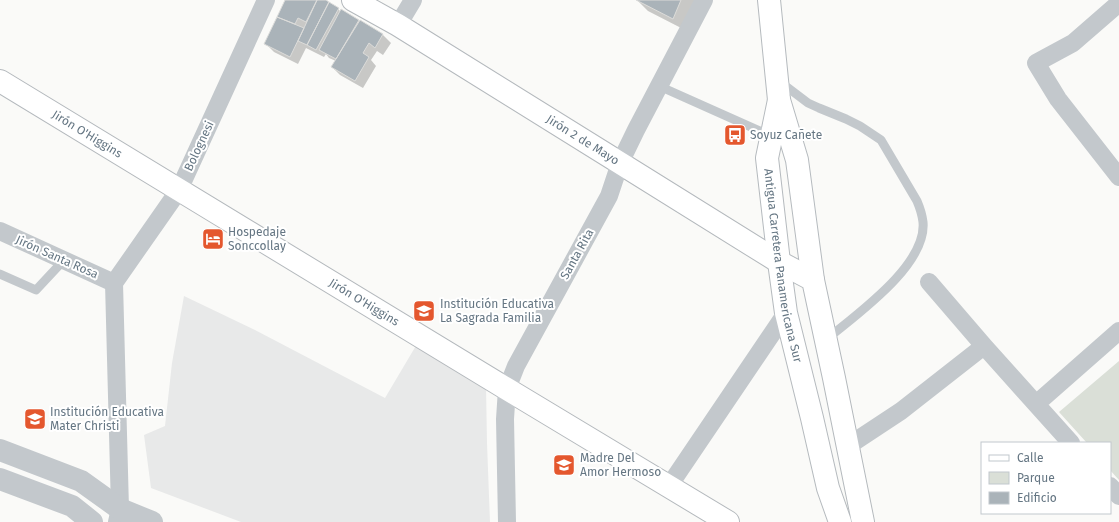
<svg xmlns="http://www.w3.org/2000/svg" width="1119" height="522" font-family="'Fira Sans',sans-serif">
  <rect width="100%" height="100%" fill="#fafaf8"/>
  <!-- built -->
  <path fill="#e8e9e9" d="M184,296L255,330L385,398L417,344L486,386L487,443L490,522H241L151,488L144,435L165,426L172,363Z"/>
  <!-- green -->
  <path fill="#dadfd7" d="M1119,361V480L1110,470V443H1087L1059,412Z"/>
  <!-- shadow -->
  <path fill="#0003" d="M286,0H324L338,9L341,12V11L383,35L391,43L383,55L377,51L371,60L376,66L363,88L340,75L332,67L336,61L329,58L326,54L324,57L306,48L298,64L274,52L266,44Z
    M637,0H698L685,30L648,11Z"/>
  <!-- building -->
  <path fill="#aab3b9" stroke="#dcdcda" d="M285,0H317L306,22L298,18L295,24L277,17Z
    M317,0H326L329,2L307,45L298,41Z
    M636,0H681L673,19Z
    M329,2L339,8L316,50L307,45Z
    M341,9L359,20L336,59L319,50Z
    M277,17L304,28L290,57L264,44Z
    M360,20L383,34L375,48L369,43L363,53L369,57L355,81L331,67Z"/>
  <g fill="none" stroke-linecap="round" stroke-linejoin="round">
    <!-- primary casing -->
    <g stroke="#b5babe" stroke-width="24">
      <g id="primary">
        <path d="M769,0L779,100L797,160L813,280"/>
        <path id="s1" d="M779,100L767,158L779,262L786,313L812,418L828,488L840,522"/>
      </g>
    </g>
    <!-- trunk casing -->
    <g stroke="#b4b9bd" stroke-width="24">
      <g id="trunk">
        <path id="s2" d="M353,0L398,25L620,163L779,262L813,280L834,378L863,522"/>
        <path id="s3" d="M0,81L507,389L728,522"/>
      </g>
    </g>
    <!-- service -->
    <path stroke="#c3c8cc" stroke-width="9" d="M779,81L808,103L819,108L846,119L860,126L881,140L917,201C920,208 922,214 923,222C927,265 857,314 827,339
      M659,86L771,136
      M0,274L36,290L64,260"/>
    <!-- minor -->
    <path stroke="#c3c8cc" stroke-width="18" d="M1119,3L1073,43L1036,63L1058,99L1119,177
      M398,25L413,0
      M0,231L114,283
      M929,282L984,346L1071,443
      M114,283L179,190L266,0
      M114,283L120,509L117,522
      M1036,404L1119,331
      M848,446L901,411L984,346
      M669,486L786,313
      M1110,486L1119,496
      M507,522L505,419L507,389L516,366L609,196L620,163L636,130L704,0"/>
    <!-- tertiary -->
    <path stroke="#c3c8cc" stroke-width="22" d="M0,450L81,481L120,509L152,522
      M0,479L72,506L92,522"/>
    <!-- primary -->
    <use href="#primary" stroke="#fff" stroke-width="22"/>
    <!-- trunk -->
    <use href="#trunk" stroke="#fff" stroke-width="22"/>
  </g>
  <!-- icons -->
  <defs>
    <g id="bus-square" transform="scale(1.15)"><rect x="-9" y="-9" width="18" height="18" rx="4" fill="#e4572e" stroke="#fff"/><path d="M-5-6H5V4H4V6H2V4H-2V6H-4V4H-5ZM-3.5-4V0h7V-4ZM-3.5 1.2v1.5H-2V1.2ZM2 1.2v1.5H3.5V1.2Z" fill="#fff"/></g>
    <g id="hotel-square" transform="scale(1.15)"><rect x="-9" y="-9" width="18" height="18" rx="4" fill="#e4572e" stroke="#fff"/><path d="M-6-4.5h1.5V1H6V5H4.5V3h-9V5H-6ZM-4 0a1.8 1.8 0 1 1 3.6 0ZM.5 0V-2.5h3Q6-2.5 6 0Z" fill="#fff"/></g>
    <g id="school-square" transform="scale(1.15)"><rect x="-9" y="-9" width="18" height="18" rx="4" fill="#e4572e" stroke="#fff"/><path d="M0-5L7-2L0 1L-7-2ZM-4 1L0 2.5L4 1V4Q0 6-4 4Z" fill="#fff"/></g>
  </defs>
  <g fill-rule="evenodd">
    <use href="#bus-square" x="735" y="135"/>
    <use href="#hotel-square" x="213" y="239"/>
    <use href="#school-square" x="424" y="311"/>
    <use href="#school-square" x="35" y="419"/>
    <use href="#school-square" x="564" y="465"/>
  </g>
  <g text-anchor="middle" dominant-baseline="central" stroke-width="4" stroke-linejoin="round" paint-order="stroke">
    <!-- street labels -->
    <g font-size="12" fill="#657683" stroke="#fff">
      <text stroke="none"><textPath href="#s3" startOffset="102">Jirón O'Higgins</textPath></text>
      <text stroke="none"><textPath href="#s2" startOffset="269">Jirón 2 de Mayo</textPath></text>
      <text transform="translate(199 146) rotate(-65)">Bolognesi</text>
      <text transform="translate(577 254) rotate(-61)">Santa Rita</text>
      <text transform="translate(57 257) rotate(24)">Jirón Santa Rosa</text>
      <text stroke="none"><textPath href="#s1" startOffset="168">Antigua Carretera Panamericana Sur</textPath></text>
      <text stroke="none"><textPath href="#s3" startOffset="426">Jirón O'Higgins</textPath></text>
    </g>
    <!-- poi labels -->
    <g font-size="12" fill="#657683" stroke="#fff" text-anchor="start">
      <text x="750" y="135">Soyuz Cañete</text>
      <text x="228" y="232">Hospedaje<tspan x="228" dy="14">Sonccollay</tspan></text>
      <text x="440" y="304">Institución Educativa<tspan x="440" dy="14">La Sagrada Familia</tspan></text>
      <text x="50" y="412">Institución Educativa<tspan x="50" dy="14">Mater Christi</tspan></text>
      <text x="580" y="458">Madre Del<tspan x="580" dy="14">Amor Hermoso</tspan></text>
    </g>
  </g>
  <!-- legend -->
  <rect x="981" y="442" width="130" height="72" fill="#ffffff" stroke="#c1c8cd"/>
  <rect x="989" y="455" width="20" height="6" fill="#ffffff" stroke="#c1c8cd"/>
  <text x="1017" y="462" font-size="12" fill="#657683">Calle</text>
  <rect x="989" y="472" width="20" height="12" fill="#dadfd7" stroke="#c1c8cd"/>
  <text x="1017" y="482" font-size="12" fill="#657683">Parque</text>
  <rect x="989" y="492" width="20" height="12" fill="#aab3b9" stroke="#c1c8cd"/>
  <text x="1017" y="502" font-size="12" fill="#657683">Edificio</text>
</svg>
